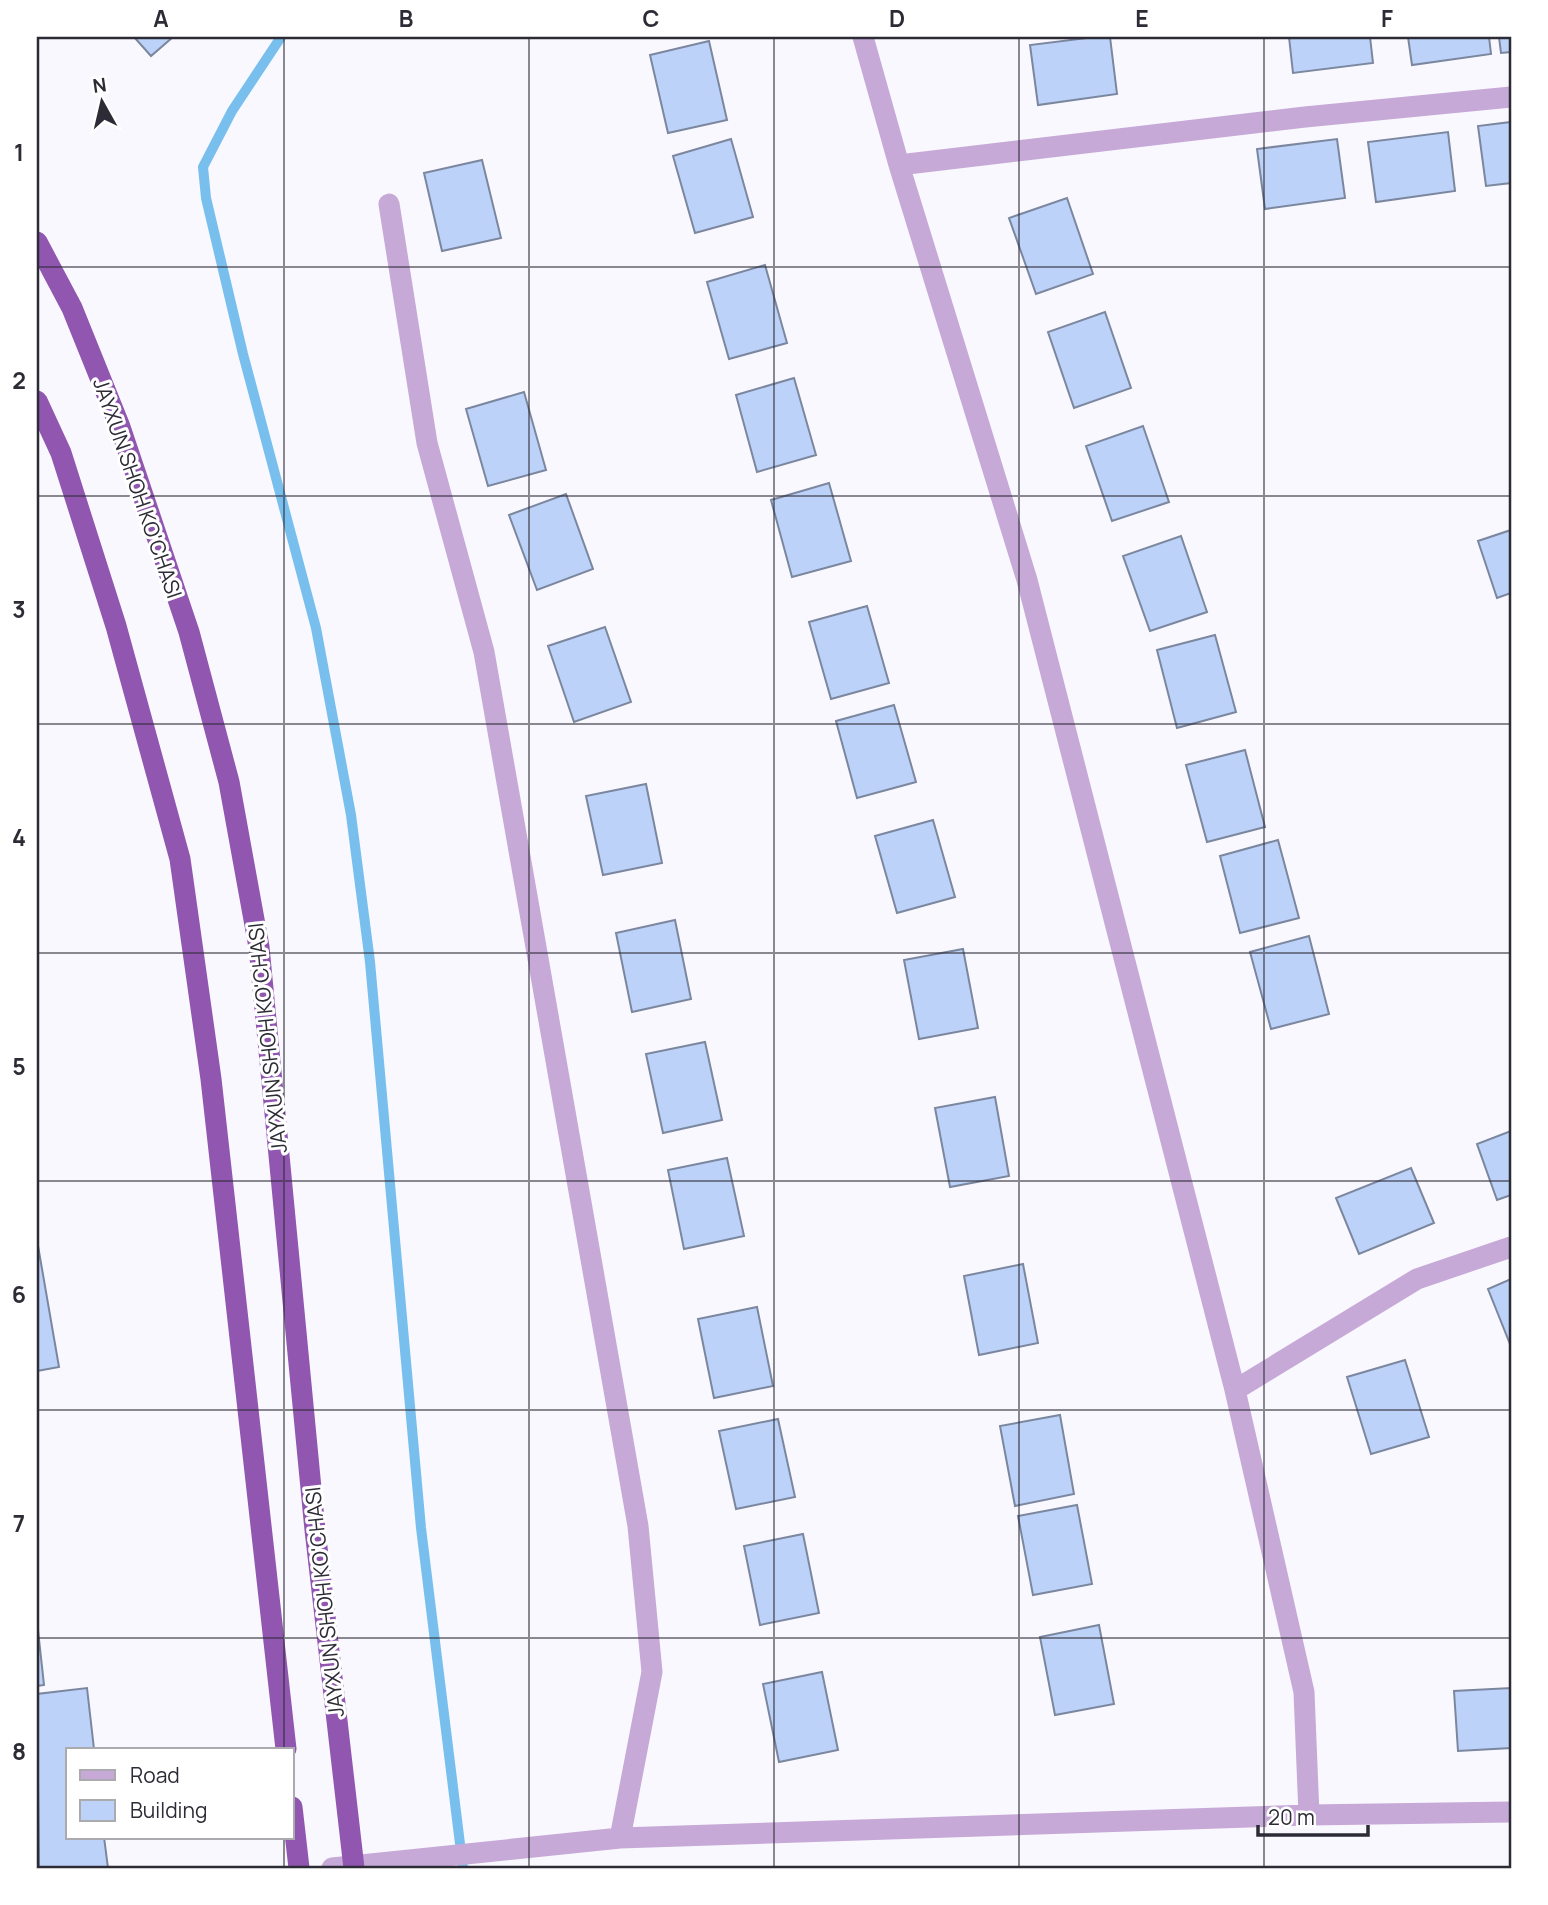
<svg xmlns="http://www.w3.org/2000/svg" width="1548" height="1905" font-family="Manrope,sans-serif">
  <rect width="100%" height="100%" fill="#f9f8fe"/>
  <g fill="none" stroke-linecap="round" stroke-linejoin="round">
    <!-- stream -->
    <path stroke="#78bfee" stroke-width="10" d="M281,37L232,111L203,167L206,198L243,354L316,628L351,815L370,962L421,1528L463,1868"/>
  </g>
  <!-- building -->
  <path fill="#bdd2f9" stroke="#7b879f" stroke-width="2" d="M134,37H173L151,56Z
    M1095,37H1110L1117,94L1038,105L1030,45Z
    M1289,37H1370L1373,63L1293,73Z
    M1408,37H1489L1491,54L1412,65Z
    M1499,37H1511V52L1501,53Z
    M709,41L727,120L668,133L650,55Z
    M1511,122V183L1486,186L1478,126Z
    M1448,132L1455,191L1376,202L1368,142Z
    M731,139L753,217L695,233L673,156Z
    M1337,139L1345,198L1265,209L1257,149Z
    M482,160L501,238L442,251L424,173Z
    M1067,198L1093,274L1036,294L1009,218Z
    M765,265L787,343L729,359L707,282Z
    M1105,312L1131,388L1074,408L1048,332Z
    M794,378L816,455L757,472L736,395Z
    M524,392L546,470L488,486L466,409Z
    M1143,426L1169,502L1112,521L1086,446Z
    M829,483L851,561L792,577L771,500Z
    M566,494L593,569L537,590L509,515Z
    M1511,530V593L1497,598L1478,541Z
    M1181,536L1207,612L1150,631L1123,556Z
    M867,606L889,683L831,699L809,622Z
    M605,627L631,702L574,722L548,646Z
    M1215,635L1236,712L1177,728L1157,650Z
    M894,705L916,782L857,798L836,721Z
    M1245,750L1265,827L1207,842L1186,765Z
    M646,784L662,863L603,875L586,796Z
    M933,820L955,897L897,913L875,836Z
    M1278,840L1299,918L1240,933L1220,856Z
    M675,920L691,999L632,1012L616,933Z
    M1309,936L1329,1014L1271,1029L1250,952Z
    M963,949L978,1028L919,1039L904,960Z
    M705,1042L722,1120L663,1133L646,1054Z
    M995,1097L1009,1176L950,1187L935,1108Z
    M1511,1131V1195L1497,1200L1477,1144Z
    M727,1158L744,1236L684,1249L668,1170Z
    M1411,1168L1434,1223L1359,1254L1336,1198Z
    M37,1240L59,1367L37,1371Z
    M1023,1264L1038,1343L979,1355L964,1276Z
    M1511,1279V1344H1510L1488,1289Z
    M757,1307L773,1386L714,1398L698,1319Z
    M1405,1360L1429,1437L1371,1454L1347,1377Z
    M1060,1415L1074,1494L1015,1506L1000,1426Z
    M778,1419L795,1497L736,1509L719,1431Z
    M1077,1505L1092,1584L1033,1595L1018,1516Z
    M803,1534L819,1613L760,1625L744,1546Z
    M37,1621L44,1685L37,1686Z
    M1099,1625L1114,1704L1055,1715L1040,1637Z
    M822,1672L838,1750L779,1762L763,1684Z
    M87,1688L94,1749H68V1837H104L108,1868H39L37,1694Z
    M1511,1688V1748L1458,1751L1454,1691Z"/>
  <g fill="none" stroke-linecap="round" stroke-linejoin="round">
    <!-- minor -->
    <path stroke="#c6a9d7" stroke-width="21" d="M863,37L899,165L1027,580L1235,1390L1304,1692L1309,1815
      M899,165L1305,117L1511,97
      M389,204L427,443L484,652L638,1526L652,1672L620,1838
      M1235,1390L1417,1279L1511,1247
      M332,1868L620,1838L1309,1815L1511,1812"/>
    <!-- trunk -->
    <path stroke="#9056b0" stroke-width="21" d="M37,242L72,308L120,427L189,632L229,782L259,947L315,1530L354,1868
      M37,401L61,453L116,626L180,859L211,1079L286,1749
      M292,1807L299,1868"/>
  </g>
  <!-- grid -->
  <path fill="none" stroke="#2d2c36" stroke-width="2" stroke-opacity="0.55" d="M284,37V1749M529,37V1868M774,37V1868M1019,37V1868M1264,37V1868M37,267H1511M37,496H1511M37,724H1511M37,953H1511M37,1181H1511M37,1410H1511M37,1638H1511M284,1837V1868"/>
  <g text-anchor="middle" dominant-baseline="central" stroke-width="6" stroke-linejoin="round" paint-order="stroke">
    <!-- street labels -->
    <g font-size="21" fill="#2d2c36" stroke="#fff">
      <text transform="translate(138 488) rotate(71)">JAYXUN SHOH KO'CHASI</text>
      <text transform="translate(267 1038) rotate(-96)">JAYXUN SHOH KO'CHASI</text>
      <text transform="translate(324 1602) rotate(-96)">JAYXUN SHOH KO'CHASI</text>
    </g>
  </g>
  <!-- border -->
  <rect width="1548" height="1905" fill="none" stroke="#ffffff" stroke-width="77"/>
  <!-- legend -->
  <rect x="66" y="1748" width="228" height="91" fill="#ffffff" stroke="#ababaf" stroke-width="2"/>
  <rect x="80" y="1770" width="35" height="10" fill="#c6a9d7" stroke="#ababaf" stroke-width="2"/>
  <text x="130" y="1783" font-size="21" fill="#2d2c36">Road</text>
  <rect x="80" y="1800" width="35" height="21" fill="#bdd2f9" stroke="#ababaf" stroke-width="2"/>
  <text x="130" y="1818" font-size="21" fill="#2d2c36">Building</text>
  <!-- north arrow -->
  <g transform="translate(102 102) rotate(352)" stroke="#ffffff" stroke-width="5" paint-order="stroke">
  <path d="M0-5L12 26L0 18L-12 26Z" fill="#2d2c36"/>
  <text y="-10" font-size="19" font-weight="bold" text-anchor="middle" fill="#2d2c36">N</text>
  </g>
  <!-- scale -->
  <path d="M1258 1825v10h110v-10" fill="none" stroke="#2d2c36" stroke-width="3.5"/>
  <text x="1268" y="1825" font-size="21" fill="#2d2c36" stroke="#ffffff" stroke-width="5" paint-order="stroke">20 m</text>
  <rect x="38" y="38" width="1472" height="1829" fill="none" stroke="#2d2c36" stroke-width="2.5"/>
  <g font-size="23" text-anchor="middle" font-weight="bold" fill="#2d2c36">
    <text x="161" y="27">A</text>
    <text x="406" y="27">B</text>
    <text x="651" y="27">C</text>
    <text x="897" y="27">D</text>
    <text x="1142" y="27">E</text>
    <text x="1387" y="27">F</text>
    <text x="19" y="161">1</text>
    <text x="19" y="389">2</text>
    <text x="19" y="618">3</text>
    <text x="19" y="846">4</text>
    <text x="19" y="1075">5</text>
    <text x="19" y="1303">6</text>
    <text x="19" y="1532">7</text>
    <text x="19" y="1760">8</text>
  </g>
</svg>
